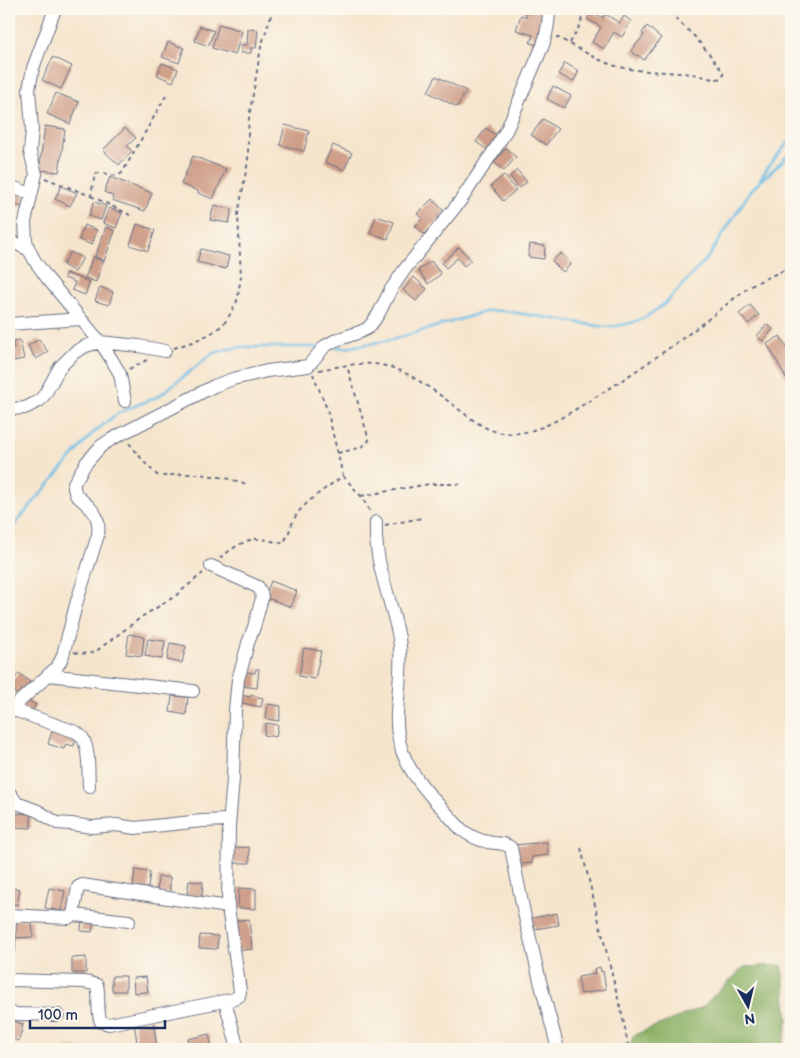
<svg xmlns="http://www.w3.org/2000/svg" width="800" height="1058" font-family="'Balsamiq Sans',sans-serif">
  <rect width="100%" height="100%" fill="#fbf7ec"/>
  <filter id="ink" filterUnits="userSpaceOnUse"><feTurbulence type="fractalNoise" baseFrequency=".02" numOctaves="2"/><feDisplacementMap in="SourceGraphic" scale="10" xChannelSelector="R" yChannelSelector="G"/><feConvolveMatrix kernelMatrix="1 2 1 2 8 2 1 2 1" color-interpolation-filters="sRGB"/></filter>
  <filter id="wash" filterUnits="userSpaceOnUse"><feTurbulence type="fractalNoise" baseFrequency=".0096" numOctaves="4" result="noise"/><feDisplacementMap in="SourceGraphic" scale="20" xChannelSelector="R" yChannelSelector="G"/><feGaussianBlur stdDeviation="1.12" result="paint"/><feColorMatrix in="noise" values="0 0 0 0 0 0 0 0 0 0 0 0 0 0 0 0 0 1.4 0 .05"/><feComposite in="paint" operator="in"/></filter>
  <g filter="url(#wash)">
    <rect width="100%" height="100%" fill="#f6e5cd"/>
    <!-- forest -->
    <path fill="#8cb065" stroke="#547062" d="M782,965L788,1019L782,1049H628L634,1035L701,1008L744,967Z"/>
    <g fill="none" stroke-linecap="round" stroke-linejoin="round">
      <!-- stream -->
      <path stroke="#6cbee8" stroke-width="2.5" d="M760,179L771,163L791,139
        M333,347L345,348L391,340L488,311H505L605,327L617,326L634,322L646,317L667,302L709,256L751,190L791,153
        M9,531L91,435L114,416L125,410L159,396L212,354L224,350L240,347H317"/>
    </g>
    <g id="blocks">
      <!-- building -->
      <path fill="#cf9f89" d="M524,9H535L547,12L537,45L530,43L533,35L516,30L521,15L526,17L527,13L523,12Z
        M593,9H599L596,14L603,18L605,14L620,23L624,16L631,21L622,37L614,32L604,49L592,42L601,27L587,19Z
        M219,24L242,31L235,55L212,48Z
        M200,26L214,31L208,46L195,41Z
        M647,26L661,38L644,60L638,55L637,56L631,51L644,35L642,33Z
        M248,29L258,30L256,48H251V53H241V45H247Z
        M168,42L184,48L179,63L162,57Z
        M53,57L72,66L61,89L42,80Z
        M162,63L178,69L173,82L157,75Z
        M565,63L579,71L573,82L558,74Z
        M436,76L466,91L457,107L428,92Z
        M553,86L571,96L564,108L547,99Z
        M56,93L79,102L70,124L47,114Z
        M543,119L558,129L546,145L531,135Z
        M285,125L309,131L304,151L280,145Z
        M45,126L65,129L59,172L39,170Z
        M125,128L136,138L127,146L132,151L119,165L103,150Z
        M486,128L499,137L489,151L476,142Z
        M333,145L352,153L344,170L325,162Z
        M506,148L516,157L504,171L494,162Z
        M193,156L226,169L213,199L198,193V191L181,184Z
        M517,170L527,182L519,188L510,176Z
        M504,175L516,190L503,201L491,186Z
        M110,177L152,193L145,211L112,200L113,196L104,192Z
        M61,186L77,193L70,206L55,199Z
        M9,190L25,194L22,207L9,203Z
        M432,199L445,212L424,234L415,226L422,219L417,214Z
        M94,202L106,206L101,220L89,216Z
        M214,205L232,209L229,223L210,220Z
        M109,208L122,213L116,228L103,223Z
        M376,216L394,222L388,239L370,233Z
        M137,224L155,230L148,251L130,245Z
        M84,225L97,230L92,245L79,240Z
        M106,227L115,231L104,261L95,257Z
        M530,244L545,246L544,259L528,257Z
        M459,247L471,260L464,266L457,258L446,268L442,263Z
        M201,249L229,256L226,269L197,262Z
        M70,252L83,258L75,272L63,265Z
        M561,253L571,264L563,272L552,261Z
        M93,257L103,261L96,282L85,278Z
        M431,261L441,274L428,284L418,270Z
        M66,273L90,282L85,295L72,290L75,282L64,278Z
        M414,277L427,289L416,301L403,290Z
        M100,287L113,292L109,305L95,301Z
        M750,305L759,315L748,324L739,314Z
        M767,324L773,329L763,341L757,336Z
        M780,336L791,354V376L787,379L767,344Z
        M39,339L48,352L36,359L28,346Z
        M20,340L24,359L9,362V349L14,348L13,342Z
        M271,581L297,591L291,607L265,597Z
        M129,634L144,637L142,656L126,654Z
        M148,639L165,641L162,659L145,656Z
        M170,643L186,646L182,663L167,660Z
        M304,648L321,651L315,679L299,676Z
        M256,669H259L257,688L241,686L243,672L255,673Z
        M19,673L30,682L19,696L9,688V685Z
        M240,695L250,697L251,695L263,698L261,707L238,702Z
        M172,696L188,697L186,715L170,712Z
        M26,699L36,705L31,713L22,707Z
        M268,704L281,706L279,721L266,719Z
        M266,723L278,725L276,737L264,735Z
        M53,728L73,734L72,737L76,739L74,746L66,744L64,749L48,744Z
        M11,813L31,814V828L11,827Z
        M547,842L548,855L532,857V863L515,865L514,845Z
        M249,847L250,863H232V848Z
        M135,870L150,872L148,888L133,886Z
        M158,877H170V893L157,892Z
        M189,881L203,882L202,896L187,895Z
        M9,887L20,889L17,905L9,903Z
        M49,888L65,891L61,911L45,908Z
        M239,888L256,889V909L238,908Z
        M557,913L559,925L535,929L534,925L528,926L527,919Z
        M82,917L94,918L92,932L81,931Z
        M32,919L33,937L13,938L12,920Z
        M249,919L252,949L236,951L232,921Z
        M200,935L218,936L217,949L199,948Z
        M86,957V973H72V958Z
        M600,967L601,972L603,971L606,989L581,994L578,977L595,974L594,969Z
        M112,976H126V991H112Z
        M146,977L148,992L134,993L133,978Z
        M9,1020L23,1024L19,1041L9,1038Z
        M153,1020L157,1049H138L134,1023Z
        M209,1034L212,1049H190L188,1039Z
        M77,1047V1049H64V1048Z"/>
    </g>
  </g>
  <g filter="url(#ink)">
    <use href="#blocks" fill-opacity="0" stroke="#686f85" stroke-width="1"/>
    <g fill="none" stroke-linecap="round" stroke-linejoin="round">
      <!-- minor casing -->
      <g stroke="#686f85" stroke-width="14">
        <path id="minor" d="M55,9L33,68L29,89L32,129L30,152L36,174L25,222L26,241L29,250L35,261L47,278L100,342L112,360L120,374L125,401
          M9,186L31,194
          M9,240L29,250
          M9,324L81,319
          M9,409L25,408L39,401L45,394L60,367L75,352L86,346L100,342L139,346L165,351
          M376,522C374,565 391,597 399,638C403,663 398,689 397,714C395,752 412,775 436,802C445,811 453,821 462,830C470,836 478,840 488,842C496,844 505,842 511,848L524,913L540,981L558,1049
          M48,675L193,691
          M11,709L76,732C77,733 82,736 82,737C90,748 88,774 89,787
          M9,711L56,668L60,662L63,655L77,601L98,535C101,514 90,507 76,495L74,488V483L86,463L101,446L110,440L214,386L233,379L267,371L308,366L325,346L336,340L360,332L368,328L373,322L379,313L390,291L405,269L461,200L497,146L507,129L543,45C547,33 549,22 549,9
          M9,792L17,803L38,811L57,823L71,824L92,827L116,825L135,828L202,821L229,820
          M9,914L10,920L9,949
          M9,915L68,918L73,915L78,887L82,885L228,907L229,826L233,779L235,710L238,679L242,666L248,643L254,627L262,598L261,592L258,587L211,566
          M73,915L129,921
          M9,980L83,982L90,983L97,985C100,997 96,1011 101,1022L109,1024L234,999L239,996L240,991L228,907
          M225,1001L238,1049
          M9,1012L17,1014L58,1015"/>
      </g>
      <!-- path -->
      <path stroke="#686f85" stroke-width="2" stroke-dasharray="4 4" stroke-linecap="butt" d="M556,37C576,46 595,60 616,66C643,73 666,71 693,74C702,76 715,82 723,77V72L710,55L695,37L666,9
        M570,43L581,23L583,9
        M45,178L91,196L94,179L96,174C106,170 113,180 122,173L167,94
        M91,196L130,215
        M174,348L192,342L210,334L220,327L227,320L237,301L241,277L238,214L248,161V132L249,118L261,47L273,9
        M129,369L149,359
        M319,370C342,366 367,360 390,367C409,372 436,392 452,404C464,413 475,423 489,429C501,435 518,434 530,431C553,425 574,410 594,398C623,380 651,361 679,341C703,324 725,305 748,288L760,281L791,267
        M129,443L145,463L157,475L163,476L183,474H199L226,478L247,484
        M338,453C348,450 365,449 369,440L347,366
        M343,476L361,496L371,513
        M361,496L429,484H460
        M385,525L422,518
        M220,558C230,550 246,538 259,539C268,539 275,543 283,543C289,536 291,523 297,514C308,499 328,487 343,476L327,409L313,374
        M74,652C82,654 88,654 95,652L143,616L174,597L203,573
        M581,848L624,1023L628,1046L627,1049"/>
      <!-- minor -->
      <use href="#minor" stroke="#fff" stroke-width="12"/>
    </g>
  </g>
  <!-- margin -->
  <rect width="800" height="1058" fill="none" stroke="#fbf7ec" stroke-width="30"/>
  <!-- north arrow -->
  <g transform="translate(748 1006) rotate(172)" stroke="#fbf7ec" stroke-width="4" paint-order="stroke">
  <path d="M0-4L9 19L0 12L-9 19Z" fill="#1b2f5e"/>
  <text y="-8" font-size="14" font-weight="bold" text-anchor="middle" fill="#1b2f5e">N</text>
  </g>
  <!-- scale -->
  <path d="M30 1020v8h135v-8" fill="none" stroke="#1b2f5e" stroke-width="2.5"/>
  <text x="38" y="1020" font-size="15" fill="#1b2f5e" stroke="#fbf7ec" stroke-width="4" paint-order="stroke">100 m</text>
</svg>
